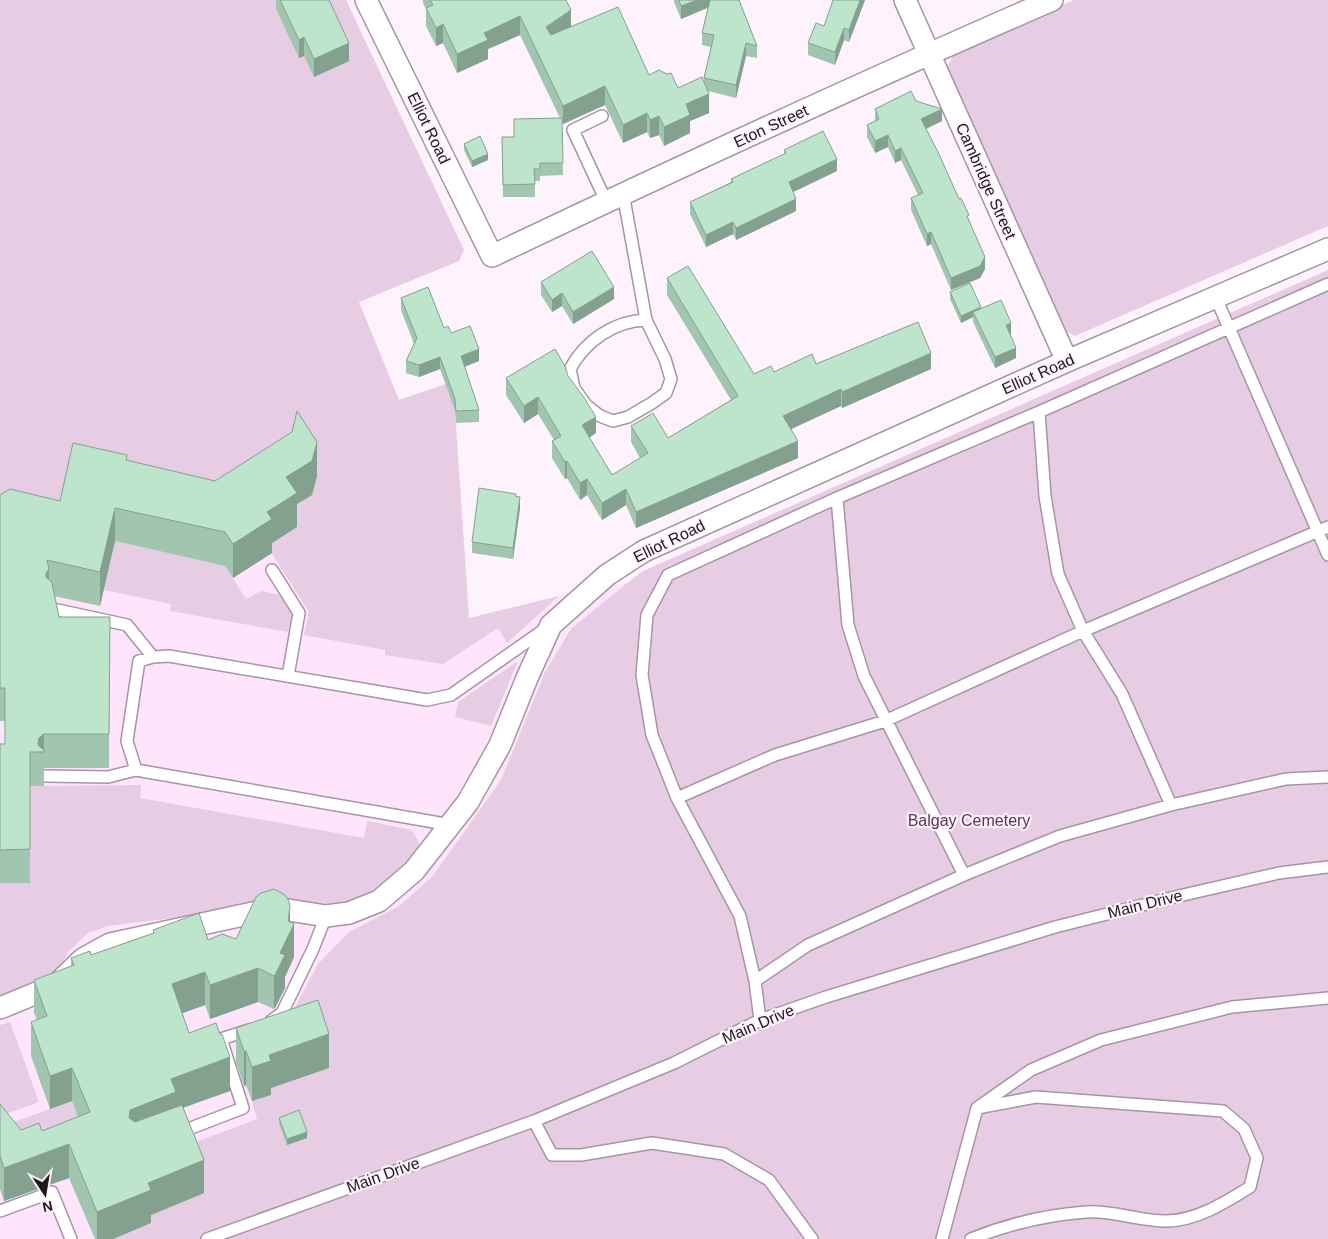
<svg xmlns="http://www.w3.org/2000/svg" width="1328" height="1239" font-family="Helvetica,sans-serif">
  <rect width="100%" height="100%" fill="#fef2fc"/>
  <!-- built -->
  <path fill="#fee5fb" d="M373,335L399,400L446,384L455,411L469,619L559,596L627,583L600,667L610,879L172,1239H0V487Z"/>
  <!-- green -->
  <path fill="#e7cde4" d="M0,0H346L464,250L459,261L359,302L399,400L446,384L455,411L469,618L559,596L507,643L498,628L443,664L385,655V650L304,635L309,612L267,546L297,527L286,511L305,494L312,495L317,476L60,534L0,529Z
    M1074,0H1328V226L1075,336L1062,329L946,69L955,52Z
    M1328,270V1239H113L151,1223L148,1216L185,1146L257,1119L252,1101L271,1095L269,1089L329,1068L287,1023L318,964L349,932L399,906L432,877L501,780L545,672L571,629L627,583L643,571Z
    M115,541L225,566L246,599L261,591L280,595L292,614L288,632L170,611L171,604L104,590Z
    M518,661L491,726L455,717L458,702Z
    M141,785L140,798L364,838L367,821L412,830L419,842L417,857L379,891L347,902L236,910L108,926L88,933L68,952L56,977L0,1000V883H30V786Z
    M10,1022L39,1102L0,1116V1025Z
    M72,1101L90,1145L0,1127Z"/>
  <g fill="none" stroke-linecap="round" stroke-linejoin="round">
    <!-- service casing -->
    <g stroke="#a695a4" stroke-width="14">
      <path id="service" d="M602,116L573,130L606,201
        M623,193L646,320C614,321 585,341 570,369L574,388L586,405L600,416L613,421L628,417L652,403L666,393L671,379L665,359L646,320
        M1216,298L1328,555
        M1039,412L1045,496L1058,574L1083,631L1122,694L1171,805
        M837,498L848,625L864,676L964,875
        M272,570L299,613L288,676
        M53,609L127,625L153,657
        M45,776L108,777L136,770
        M677,798L775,755L885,721L1083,631L1328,527
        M451,825L136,770L127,741L139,661L153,657L169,656L427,700L451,695L545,629
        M755,981L808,945L964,875L1060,836L1171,805L1286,779L1328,777
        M760,1020L755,981L740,916L677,798L652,735L642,675L647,615L668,575L837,498L1039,412L1328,284
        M271,1021L282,1013L313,949L326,916
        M534,1121L552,1155H581L652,1143L724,1154L769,1180L812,1239
        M178,1133L243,1108L221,1039L249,1030
        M0,1211L52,1192L71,1239
        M207,1239L534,1121L674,1063L760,1020L826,997L1055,927L1183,895L1279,873L1328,867
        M942,1239L977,1108L1031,1070L1101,1040L1232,1007L1328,998
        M971,1239C1008,1224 1046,1215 1086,1212C1112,1210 1139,1221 1166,1221C1196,1221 1226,1202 1250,1187L1257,1158L1244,1129L1223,1111L1036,1097L977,1108"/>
    </g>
    <!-- minor casing -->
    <g stroke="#a695a4" stroke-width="24">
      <path id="minor" d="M366,0L492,256C677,168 863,82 1052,0
        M905,0L1067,361
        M0,1008L56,985L83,959L110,944L276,908L326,916L349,913L379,901L414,871L468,802L500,745L527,678L551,625L607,575L644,551L1067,361L1328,249"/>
    </g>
    <!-- service -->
    <use href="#service" stroke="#fff" stroke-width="11"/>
    <!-- minor -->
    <use href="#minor" stroke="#fff" stroke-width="21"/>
  </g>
  <!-- wall -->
  <path fill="#a2c5af" d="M276,0H329L349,61L314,77L304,56L299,58L276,9Z
    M423,0H566L571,26L649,75L678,88L704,82V78L711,47L702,45V33L708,8L681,19L674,2V0H739L757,46V58L746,56L736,98L708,91L709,113L690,121V133L664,146L659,135L650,138L647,132L623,143L605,105L563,124L562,123L563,175L540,176V181H535V197H503L502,137H514L560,118L520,35L488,49V59L457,73L443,43L436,46L426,26V9L423,3Z
    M865,0L849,42L844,40L835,65L808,55V43L824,26Z
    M916,101L942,121L926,129L969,220L985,269L980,278L951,290L931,244L927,246L911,210V198L918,195L901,160L895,163L888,147L875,153L867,137V125L875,121V109Z
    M464,144L488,160L472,167L464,150Z
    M784,150L837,171L793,192L796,211L736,240L733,234L706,247L690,214V202L731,182V179L784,154Z
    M667,278L754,374L774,372L816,364L931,369L842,408L841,406L790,429L798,458L636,528L626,505L602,520L587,495L580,500L567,478L565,479L552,458V441L554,440L538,414L524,423L506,395V378L568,376L596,433L589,438L612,475L640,458L631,442V426L668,438L731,400L667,295Z
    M541,282L614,299L573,324L562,306L552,312L541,295Z
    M950,292L981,308L1011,334H1010L1016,358L995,368L973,322V317L961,323L950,299Z
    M401,298L451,333L479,361L464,367L479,410V422L456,423L455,411L440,369L419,377L406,373V361L414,344L401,310Z
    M127,461L215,481L317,476L312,495L297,504V527L272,543V553L233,578L225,566L115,541L100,606L54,596L59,617H110L109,768H44V786H30V883H0V744H5V721H0V495L60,501Z
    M516,496L520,508L513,559L472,553V542Z
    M290,922L294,957L285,977V988L275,1008L274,1009L258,1002L210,1019L205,1005L182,1013L189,1033L230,1091L183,1108L204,1193L151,1215V1223L113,1239H95L69,1178L4,1201L0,1189V1104L21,1130L42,1131L78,1117L72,1101L50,1109L31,1056V1022L37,1020L34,1013V980L71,966V958L91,955L153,933V930L208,940L236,939Z
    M236,1028L329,1068L271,1088V1095L252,1101L246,1085L244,1086L236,1062Z
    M279,1118L307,1138L287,1145L279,1124Z"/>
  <!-- shaded-wall -->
  <path fill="#84a08f" d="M697,0H711V6L681,19V6Z
    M860,0H865L849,42V30Z
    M571,10V28L546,45V27Z
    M520,16V35L488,49V59L457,73V54L484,33Z
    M443,24V43L436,46V28Z
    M844,28V40L835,65V52Z
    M304,37V56L299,58V40Z
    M349,43V61L314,77V59Z
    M746,43V56L736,98V85Z
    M605,86V105L563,124V106Z
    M709,94V113L690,121V133L664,146V127L686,104Z
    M942,109V121L921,131V119Z
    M647,113V132L623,143V125Z
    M659,116V135L650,138V120Z
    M888,135V147L875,153V141Z
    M901,148V160L895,163V151Z
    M488,154V160L472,167V161Z
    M837,159V171L789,194V182Z
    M796,199V211L736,240V228Z
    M733,222V234L706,247V235Z
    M931,232V244L927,246V234Z
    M985,257V269L980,278L951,290V278Z
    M614,287V299L573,324V312Z
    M562,293V306L552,312V300Z
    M981,307V314L973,312V317L961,323V316Z
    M1011,323V334L1006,336V325Z
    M1016,348V358L995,368V357Z
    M479,349V361L461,368V356Z
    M931,353V369L842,408V392Z
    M440,357V369L419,377V365Z
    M841,389V406L783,433V416Z
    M538,397V414L524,423V406Z
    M596,417V433L582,442V425Z
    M798,441V458L636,528V512Z
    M317,442V476L312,495L297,504V527L272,543V553L233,578V544L286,477Z
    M567,461V478L565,479V462Z
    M587,479V495L580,500V483Z
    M626,489V505L602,520V503Z
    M520,497V508L513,559V548Z
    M115,508V541L100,606V572Z
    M49,569V603L46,607V573Z
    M44,734V768V752H38V743L39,738Z
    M290,907V932L294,924V957L285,977V988L275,1008L274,1009V976L288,921Z
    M258,968V1002L210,1019V985Z
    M205,972V1005L172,1017V984Z
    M329,1034V1068L271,1088V1095L252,1101V1067L269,1055Z
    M244,1051H246V1085L244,1086Z
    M230,1057V1091L176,1110L130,1144L129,1118L130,1110L171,1079Z
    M72,1068V1101L50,1109V1076Z
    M307,1132V1138L287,1145V1139Z
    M69,1144V1178L4,1201V1168Z
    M204,1160V1193L151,1215V1223L113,1239H97V1212L148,1183Z"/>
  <!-- building -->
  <path fill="#bce5cc" stroke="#84a08f" d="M280,0H329L349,43L314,59L304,37L299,40Z
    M430,0H566L571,10L546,27L551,35L618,7L649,75L659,70L667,74L671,73L678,88L702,77L709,94L686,104L690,115L664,127L659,116L650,120L647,113L623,125L605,86L563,106L520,16L484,33L488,40L457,54L443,24L436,28L426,8L433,5Z
    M679,0H697L681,6Z
    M710,0H739L757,46L746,43L736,85L704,78L714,35L702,33Z
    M833,0H860L849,30L844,28L835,52L808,43L816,23L824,26Z
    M911,91L916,101L942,109L921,119L938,152L959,199L961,198L969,215L967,216L985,257L980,266L951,278L931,232L927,234L911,198L923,193L901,148L895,151L888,135L875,141L867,125L879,119L875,109Z
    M562,118L563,163H540V169H534L535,184L503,185L502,137H514V119Z
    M823,131L837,159L789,182L796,199L736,228L733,222L706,235L690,202L733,182L731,179L786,153L784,150Z
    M480,136L488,154L472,161L464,144Z
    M592,251L614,287L573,312L562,293L552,300L541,282Z
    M688,266L754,374L771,366L774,372L812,354L816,364L918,322L931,353L842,392L841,389L783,416L798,441L636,512L626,489L602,503L587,479L580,483L567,461L565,462L552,441L561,436L538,397L524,406L506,378L555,349L565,366L568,376L583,396L596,417L582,425L612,475L648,453L631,426L653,413L668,438L738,396L667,278Z
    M970,283L981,307L961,316L950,292Z
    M428,287L444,328L448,326L451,333L470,326L479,349L461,356L479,410L456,411L455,399L440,357L419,365L406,361L417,338L401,298Z
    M1001,300L1011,323L1006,325L1016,348L995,357L973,312Z
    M297,411L317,442L312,461L286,477L297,493L267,512L272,519L233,544L225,532L115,508L100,572L47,560L49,569L46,573V577L52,583L59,617H110L109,734H44L39,738L38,743L39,746L44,750V752H30V849L0,850V744H5V688H0V495L10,489L60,501L73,443L127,455L126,460L215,481L292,432Z
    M479,488L516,494L515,496L520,497L513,548L472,542Z
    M274,889L285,895L289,901L290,907L288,921L294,924L280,953L285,955L275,975L274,976L258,968L210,985L205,972L172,984L189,1033L216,1023L220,1034H222L230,1057L171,1079L176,1092L130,1110L129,1118L135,1122L182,1105L204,1160L148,1183L151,1190L97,1212L69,1144L4,1168L0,1156V1104L21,1130L39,1123L42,1131L90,1112L72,1068L50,1076L31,1022L47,1016L34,980L74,965L71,958L90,951L91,955L154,933L153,930L199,913L208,940L222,934L236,939L256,897L261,893Z
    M318,1000L329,1034L269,1055L271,1061L252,1067L246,1051H244L236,1028Z
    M299,1110L307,1132L287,1139L279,1118Z"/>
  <g text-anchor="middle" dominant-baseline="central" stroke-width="4.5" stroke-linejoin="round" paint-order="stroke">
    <!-- street labels -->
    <g font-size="16" fill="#1f191f" stroke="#fef2fc">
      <text transform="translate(771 126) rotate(-25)">Eton Street</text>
      <text transform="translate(429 128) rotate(64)">Elliot Road</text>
      <text transform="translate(986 181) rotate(66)">Cambridge Street</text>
      <text transform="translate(1038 374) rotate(-24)">Elliot Road</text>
      <text transform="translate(669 541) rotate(-26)">Elliot Road</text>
      <text transform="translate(1145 904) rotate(-14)">Main Drive</text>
      <text transform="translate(758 1024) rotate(-23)">Main Drive</text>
      <text transform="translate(383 1175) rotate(-20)">Main Drive</text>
    </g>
    <!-- park labels -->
    <g font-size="16" fill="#5d335a" stroke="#fef2fc">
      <text x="969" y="820">Balgay Cemetery</text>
    </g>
  </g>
  <!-- north arrow -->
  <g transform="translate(45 1194) rotate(168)" stroke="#fef2fc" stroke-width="4" paint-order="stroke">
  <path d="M0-4L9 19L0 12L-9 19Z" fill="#1f191f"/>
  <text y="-8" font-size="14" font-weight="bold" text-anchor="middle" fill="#1f191f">N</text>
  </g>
</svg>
